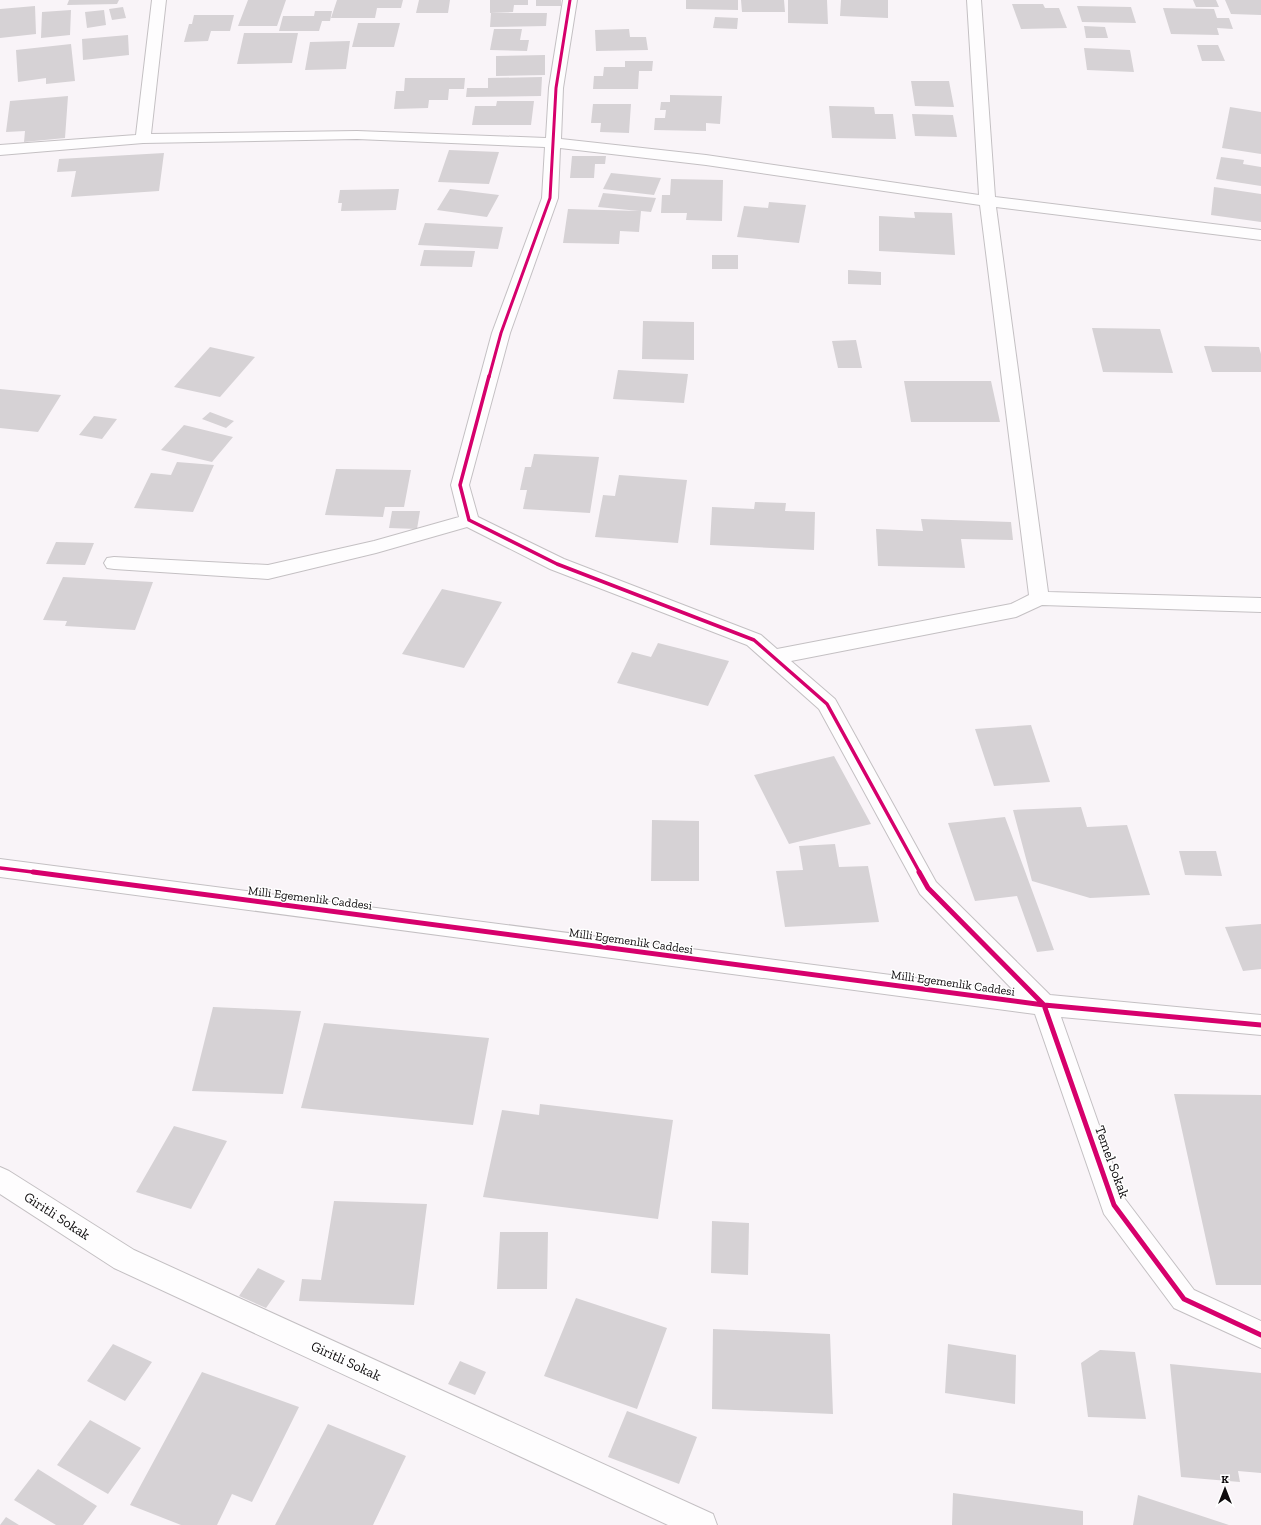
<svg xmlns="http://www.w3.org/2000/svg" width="1261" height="1525" font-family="'Zilla Slab',serif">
  <rect width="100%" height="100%" fill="#f9f4f8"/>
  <!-- building -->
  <path fill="#d6d2d5" d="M69,0H119L117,4L67,5Z
    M248,0H286L277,26H238Z
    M337,0H403L401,8H377L375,18H331Z
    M419,0H450L448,13H416Z
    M490,0H528V5H514L513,12L490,13Z
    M536,0H561V6H536Z
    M686,0H738V10L686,9Z
    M741,0H784L785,12H742Z
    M788,0H827L828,24L788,23Z
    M841,0H888V18L840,16Z
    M1193,0H1216L1219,7H1196Z
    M1225,0H1261V15L1231,14Z
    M1012,4H1043L1045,8H1059L1067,28L1021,29Z
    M35,6L36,34L0,38V9Z
    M1077,6L1131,7L1136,23L1082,22Z
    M123,7L126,18L112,20L109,9Z
    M1163,8L1214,9L1217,18H1229L1233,29L1217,28L1219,35L1171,34Z
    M71,10L70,35L41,38L42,12Z
    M104,10L106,25L87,28L85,12Z
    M315,11H332L330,21H322L319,31H279L283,16H314Z
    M491,13H547L546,26L490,27Z
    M194,15H234L230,31H211L208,41L184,42L189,24H192Z
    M715,17L738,18L737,29L713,28Z
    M358,23H400L394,47H352Z
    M1084,26L1105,27L1108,38H1086Z
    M494,29H522L520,40H529L527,51L490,50Z
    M629,29L630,37H646L648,50L596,51L595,30Z
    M244,33H298L292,63L237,64Z
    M128,35L129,55L83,60L82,39Z
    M350,41L346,69L305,70L310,42Z
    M71,44L75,81L46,84V78L18,82L16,50Z
    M1197,45H1218L1225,61H1202Z
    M1084,48L1130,50L1134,72L1087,70Z
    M545,55V75L496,76V56Z
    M625,61H653L652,71H639L638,89H593L594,76H603L604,67H625Z
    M542,77L541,96L466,97L467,88H488V78Z
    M405,78H465L464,89H449L448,100H429L428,108L394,109L396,91H404Z
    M911,81H949L954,107L915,106Z
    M670,95L722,96L720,124L706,123V131L654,130L655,118H665L666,110H660L661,102H670Z
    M68,96L65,138L24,142L25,131L6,132L10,101Z
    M497,101H534L531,125H472L475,106H496Z
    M593,104H631L629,133L600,132L601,123H591Z
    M829,106L874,107L875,114H893L896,139L832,138Z
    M1230,107L1261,112V154L1222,148Z
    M912,114L953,115L957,137L915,136Z
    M449,150L499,152L489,184L438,182Z
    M164,153L159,191L71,197L76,171L57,172L59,159Z
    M572,156H606L605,164H595L594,178H570Z
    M1221,157L1244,160L1243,164L1261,167V186L1216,179Z
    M611,173L661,178L654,195L603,189Z
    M671,179L723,180L722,221L686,220L687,213H661L662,195H670Z
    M1214,187L1261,194V222L1211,215Z
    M399,189L396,210L341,211L342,203H338L340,190Z
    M450,189L499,195L487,217L437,210Z
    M603,193L656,198L651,212L641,211L639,232L620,231L619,244L563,243L568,209L639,211L598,207Z
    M769,202L806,205L799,243L737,237L744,206L768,208Z
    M914,212L952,213L955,255L879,251V216L915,218Z
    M425,223L503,227L498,249L418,245Z
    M424,250L475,251L472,267L420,266Z
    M712,255H738V269H712Z
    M848,270L881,272V285L848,284Z
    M643,321L694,322V360L642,359Z
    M1092,328L1160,329L1173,373L1103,372Z
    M856,340L862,368H838L832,341Z
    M1204,346L1259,347L1261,354V372H1212Z
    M210,347L255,357L220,397L174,387Z
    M618,370L688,374L684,403L613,399Z
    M904,381H991L1000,422H911Z
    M0,389L61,395L38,432L0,428Z
    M210,412L234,421L226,428L202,419Z
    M94,416L117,419L102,439L79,435Z
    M184,425L233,437L212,462L161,450Z
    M534,454L599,457L590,513L523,509L527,490H520L525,467H531Z
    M177,462L214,465L193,512L134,508L151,473L171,475Z
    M336,469L411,470L404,507H385L383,517L325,515Z
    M619,475L687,480L678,543L595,537L603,495L615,496Z
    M755,502L786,503L785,511L815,512L814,550L710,545L712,507L754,509Z
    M392,511H420L417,529L389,528Z
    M921,519L1011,522L1013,540L961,539L965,568L878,566L876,529L923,531Z
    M56,542L94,543L85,565L46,564Z
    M63,577L153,582L135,630L65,626L67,621L43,620Z
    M442,589L502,602L464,668L402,654Z
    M658,643L729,661L708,706L617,683L632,652L651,657Z
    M1031,725L1050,782L994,786L975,729Z
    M834,756L871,824L789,844L754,775Z
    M1081,807L1087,827L1127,825L1150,895L1090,898L1032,881L1013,810Z
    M1005,817L1054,950L1037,952L1017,896L975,901L948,823Z
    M652,820L699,821V881H651Z
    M835,844L839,867L868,866L879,922L785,927L776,871L803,870L799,846Z
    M1179,851H1216L1222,876L1185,875Z
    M1261,924V969L1243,971L1225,927Z
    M213,1007L301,1011L283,1094L192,1091Z
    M324,1023L489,1038L473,1125L301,1108Z
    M1174,1094L1261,1095V1285H1216Z
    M540,1104L673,1120L658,1219L483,1197L502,1110L539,1115Z
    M174,1126L227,1141L191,1209L136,1192Z
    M334,1201L427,1204L414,1305L299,1301L302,1279L321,1280Z
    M712,1221L749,1223L748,1275L711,1273Z
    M500,1232H548L547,1289H497Z
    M258,1268L285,1281L266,1308L239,1296Z
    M576,1298L667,1328L637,1409L544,1376Z
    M713,1329L830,1334L833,1414L712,1409Z
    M113,1344L152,1362L125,1401L87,1381Z
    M948,1344L1016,1355L1015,1404L945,1393Z
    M1100,1350L1135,1352L1146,1419L1088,1417L1081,1363Z
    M460,1361L486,1372L475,1395L448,1384Z
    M1170,1364L1261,1373V1473L1238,1471L1240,1482L1181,1477Z
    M202,1372L299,1407L252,1502L232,1494L217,1525H181L130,1505Z
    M627,1411L697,1437L679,1484L608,1457Z
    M90,1420L141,1448L108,1494L57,1465Z
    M328,1424L406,1456L373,1525H275Z
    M38,1469L97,1506L83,1525H56L14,1500Z
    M953,1493L1083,1511V1525H952Z
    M1138,1495L1229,1525H1133Z
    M6,1517L19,1525H0Z"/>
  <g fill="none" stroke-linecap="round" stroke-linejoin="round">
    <!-- minor casing -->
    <g stroke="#c4c0c3" stroke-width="2">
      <path id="minor" d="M152,0H166L151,134L357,131L546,138L549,88L563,0H577L563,88L561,139L706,155L979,195L967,0H981L995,197L1261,230V240L996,207L1048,592L1261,598V612L1042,605L1016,617L791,661L835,699L936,882L1050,995L1261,1015V1035L1061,1017L1125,1199L1194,1290L1261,1321V1348L1174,1308L1104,1214L1035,1014L0,877V859L1014,991L920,894L819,709L747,645L550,569L467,527L376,553L268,579L114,569L107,568L104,563L107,558L114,557L268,565L374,541L459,517L451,485L492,333L542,198L545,147L357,139L143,143L0,155V145L136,135ZM560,148L706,165L980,205L1029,595L1011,604L777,649L761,635L564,559L478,517L469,485L510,333L558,198Z
        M0,1167L9,1171L134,1250L713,1514L717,1525H668L114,1268L0,1194Z"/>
    </g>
    <!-- minor -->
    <use href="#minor" fill="#fefdfe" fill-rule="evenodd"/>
    <!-- cycleway-far2 casing -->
    <g stroke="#fff" stroke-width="5">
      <path id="cycleway-far2" d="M489,377L501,333L550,198L556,88L570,0"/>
    </g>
    <!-- cycleway-far1 casing -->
    <g stroke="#fff" stroke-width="6">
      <path id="cycleway-far1" d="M489,376L460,485L469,520L557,564L754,640L827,704L920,873
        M0,868L41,873"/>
    </g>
    <!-- cycleway casing -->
    <g stroke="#fff" stroke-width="8">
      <path id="cycleway" d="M33,872L1044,1005L1261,1025
        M919,872L928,888L1044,1005L1114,1205L1184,1299L1261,1335"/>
    </g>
    <!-- cycleway-far2 -->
    <use href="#cycleway-far2" stroke="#d6006c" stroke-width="3"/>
    <!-- cycleway-far1 -->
    <use href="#cycleway-far1" stroke="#d6006c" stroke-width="3.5"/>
    <!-- cycleway -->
    <use href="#cycleway" stroke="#d6006c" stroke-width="5"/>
  </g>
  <g text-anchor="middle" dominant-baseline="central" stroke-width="3" stroke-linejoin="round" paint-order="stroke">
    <!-- street labels -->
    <g font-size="12" fill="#0e0b0d" stroke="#fff">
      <text transform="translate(310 898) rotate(7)">Milli Egemenlik Caddesi</text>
      <text transform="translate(631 941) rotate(8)">Milli Egemenlik Caddesi</text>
      <text transform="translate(953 983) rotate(8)">Milli Egemenlik Caddesi</text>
    </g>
    <!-- near-street labels -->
    <g font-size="14" fill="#0e0b0d" stroke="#fff">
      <text transform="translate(1112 1162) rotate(70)">Temel Sokak</text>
      <text transform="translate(57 1216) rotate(33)">Giritli Sokak</text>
      <text transform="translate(346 1361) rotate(25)">Giritli Sokak</text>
    </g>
  </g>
  <!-- north arrow -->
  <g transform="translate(1225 1489)" stroke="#ffffff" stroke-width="3" paint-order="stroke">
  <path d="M0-3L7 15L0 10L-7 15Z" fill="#0e0b0d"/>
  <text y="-6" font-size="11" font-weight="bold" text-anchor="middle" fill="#0e0b0d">K</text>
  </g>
</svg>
